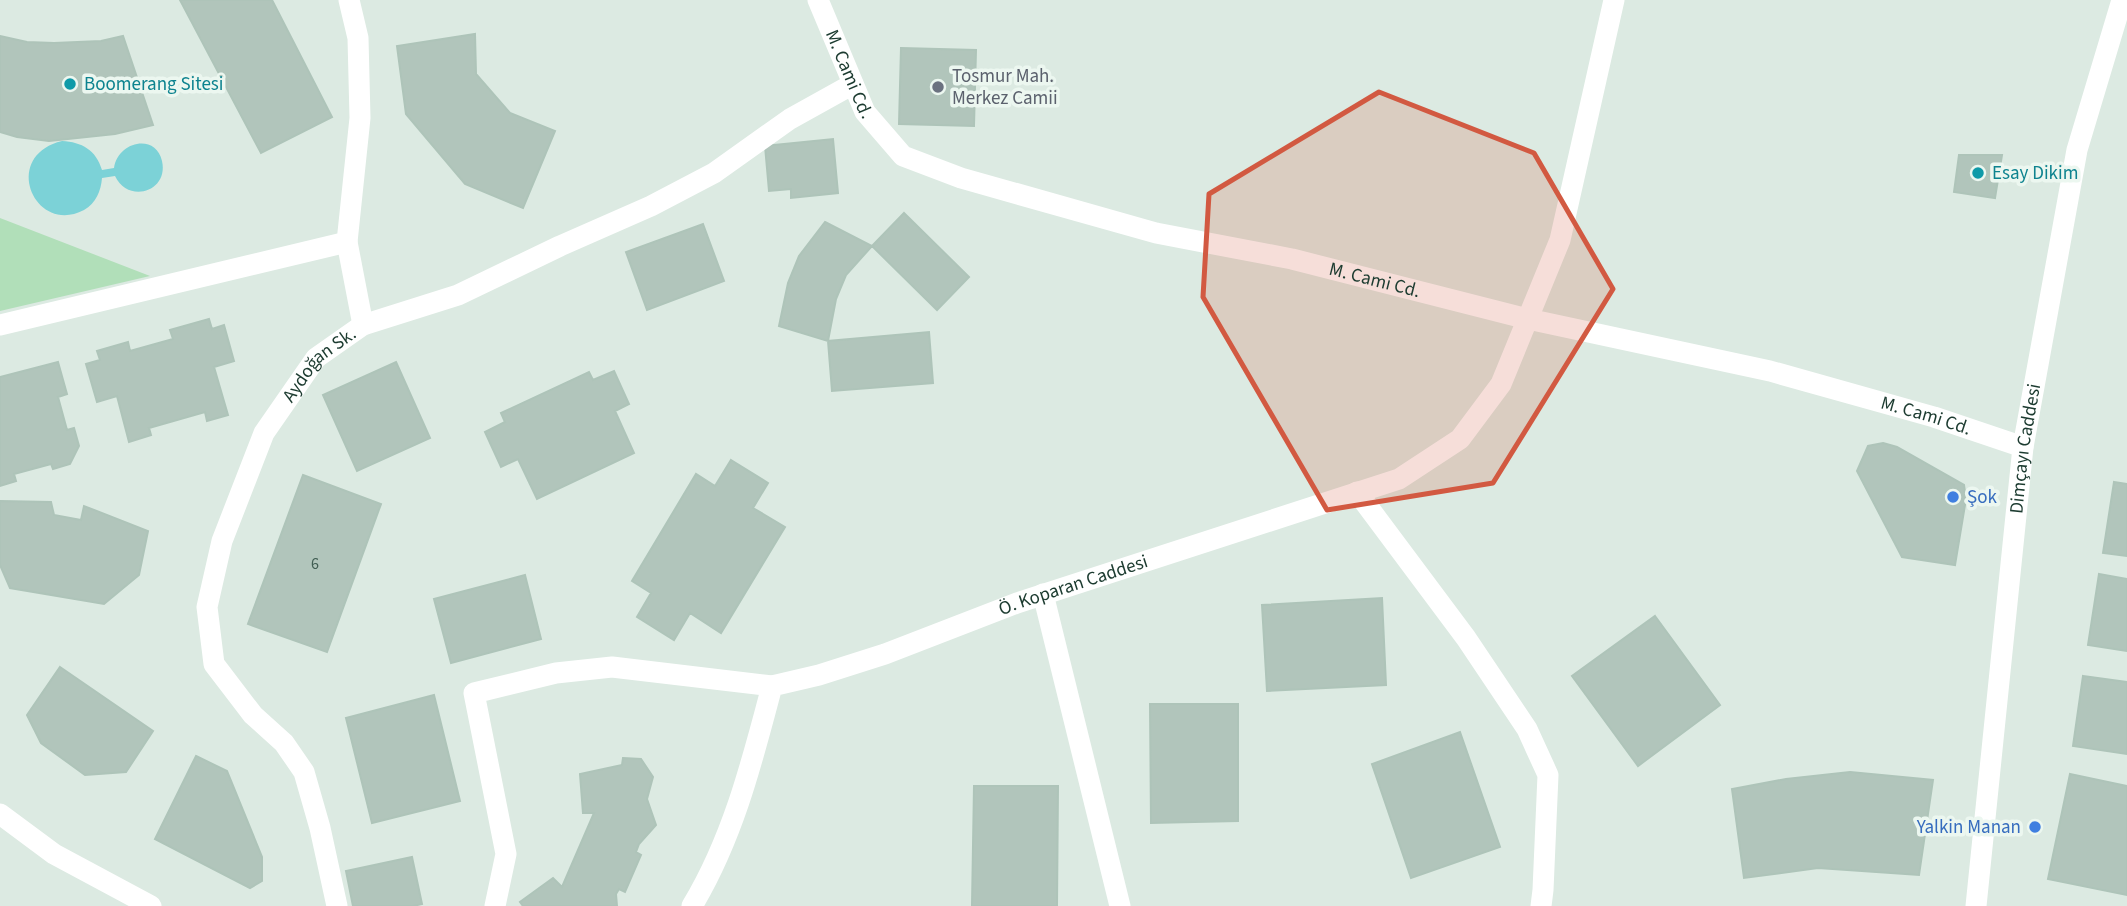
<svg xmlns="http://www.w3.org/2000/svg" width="2127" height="906" font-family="'Source Sans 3',sans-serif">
  <rect width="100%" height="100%" fill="#dceae2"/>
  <!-- green -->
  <path fill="#b1dfb9" d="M0,218L150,276L0,311Z"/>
  <!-- water -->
  <path fill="#7cd2d7" d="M62,141C82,142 96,150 102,170L114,168C118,141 156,133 162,161C169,192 128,204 115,176L102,178C101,191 96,203 84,210C35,236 0,156 62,141Z"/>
  <!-- building -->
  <path fill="#b1c5bb" stroke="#aec4b9" stroke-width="2" d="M180,0H272L332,117L261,153Z
    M475,34L476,74L510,113L555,131L523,208L465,184L406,114L397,46Z
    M0,36L27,42L54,43L101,41L123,36L153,125L115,134L49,141L17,137L0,132Z
    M901,48L976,50L974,126L899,124Z
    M833,139L838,193L791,198V189L769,191L765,146Z
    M1959,155H2002L1995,198L1954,192Z
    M904,213L969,277L937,310L872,246Z
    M825,222L872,246L846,275L836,299L828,341L779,326L788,283L799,256Z
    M703,224L724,281L647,310L626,252Z
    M209,319L212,329L224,325L234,361L214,367L228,415L207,421L205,412L149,428L151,435L129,442L117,396L97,402L86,364L100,360L97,351L128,342L130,351L173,339L170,330Z
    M929,332L933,383L832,391L828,341Z
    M58,362L67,394L58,397L67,430L74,428L79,446L70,464L53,469L51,464L14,474L16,481L0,486V377Z
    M396,362L430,438L357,471L323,395Z
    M614,371L629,404L615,411L634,453L537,499L518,459L501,467L485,432L505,422L501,413L589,372L593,380Z
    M1883,443L1897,447L1964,485L1966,499L1955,565L1902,557L1857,471L1868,446Z
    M731,460L768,483L753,508L785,527L721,633L690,613L674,640L637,617L651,593L632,581L696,474L715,486Z
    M303,475L381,504L327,652L248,624Z
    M2114,482L2127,484V556L2103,553Z
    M0,501L51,502L54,515L81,520L84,506L148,531L139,575L104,604L10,588L0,565Z
    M2099,574L2127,579V651L2088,645Z
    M525,575L541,639L451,663L434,599Z
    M1382,598L1386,685L1267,691L1262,605Z
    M1655,616L1720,705L1638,766L1572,676Z
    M60,667L153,731L126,772L85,775L41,743L27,715Z
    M2083,676L2127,682V754L2073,746Z
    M434,695L460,801L372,823L346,718Z
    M1150,704H1238V821L1151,823Z
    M1460,732L1500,847L1411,878L1372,764Z
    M196,756L227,771L262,857V881L250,888L155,839Z
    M623,758L641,759L653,777L647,799L656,825L639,844L636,852L641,855L625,892L619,889L616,894L617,906H523L520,902L553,878L562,887L594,813H583L580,774L622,765Z
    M1850,772L1933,780L1919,875L1818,868L1744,878L1732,789L1786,779Z
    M2070,774L2127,786V895L2048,879Z
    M974,786H1058L1057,906H972Z
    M412,857L422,904L413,906H353L346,871Z"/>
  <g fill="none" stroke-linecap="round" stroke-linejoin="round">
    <!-- minor -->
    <g stroke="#fff" stroke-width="21">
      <path id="s1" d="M818,0L865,112L903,156L961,178L1156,233L1292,259L1528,319L1770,371L1934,417L2023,447"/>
      <path d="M347,242L363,325"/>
      <path d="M0,325L347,242L360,118L358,38L349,0"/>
      <path d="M1357,492L1466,638L1527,729L1548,775L1543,890L1541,906"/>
      <path d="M1043,594L1120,906"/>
      <path d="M0,814L54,854L151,906"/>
      <path id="s2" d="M337,906L320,828L304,772L284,743L253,715L214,664L207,607L222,541L264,433L316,358L363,325L458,295L560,246L651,206L714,173L790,119L853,84"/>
      <path d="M495,906L506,854L474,693L556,673L612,667L772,686"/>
      <path id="s3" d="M692,906C733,838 752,762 772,686L819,675L885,654L1017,603L1399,479L1460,439L1501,384L1560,240L1614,0"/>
      <path id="s4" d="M1976,906L2023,447L2077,150L2122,0"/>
    </g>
  </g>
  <!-- marked area -->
  <path fill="#d25941" fill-opacity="0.2" stroke="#d25941" stroke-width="5" stroke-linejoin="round" d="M1379,92L1534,153L1613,289L1493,483L1327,510L1203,297L1209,194Z"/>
  <!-- markers -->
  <g fill="#0f9aa8" stroke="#ecf7f0" stroke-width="2.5">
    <circle cx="70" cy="84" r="7"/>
    <circle cx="1978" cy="173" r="7"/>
  </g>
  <circle fill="#6b7280" stroke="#ecf7f0" stroke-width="2.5" cx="938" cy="87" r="7"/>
  <g fill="#3f7fe0" stroke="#ecf7f0" stroke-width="2.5">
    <circle cx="1953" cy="497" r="7"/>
    <circle cx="2035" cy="827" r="7"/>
  </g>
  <g text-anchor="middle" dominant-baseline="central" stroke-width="7" stroke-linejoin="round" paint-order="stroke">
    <!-- number labels -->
    <g font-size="16" fill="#415e53">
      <text x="315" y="564">6</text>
    </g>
    <!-- street labels -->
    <g font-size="19" fill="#1c3b30" stroke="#ecf7f0">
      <text stroke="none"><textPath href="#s1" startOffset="80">M. Cami Cd.</textPath></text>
      <text stroke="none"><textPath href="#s1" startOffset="668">M. Cami Cd.</textPath></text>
      <text stroke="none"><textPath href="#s2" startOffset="609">Aydoğan Sk.</textPath></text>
      <text stroke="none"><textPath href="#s1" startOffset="1236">M. Cami Cd.</textPath></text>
      <text stroke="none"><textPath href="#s4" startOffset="460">Dimçayı Caddesi</textPath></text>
      <text stroke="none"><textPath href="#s3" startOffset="553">Ö. Koparan Caddesi</textPath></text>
    </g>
    <!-- worship labels -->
    <g font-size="19" fill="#5b616d" stroke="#ecf7f0" text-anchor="start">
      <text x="952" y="76">Tosmur Mah.<tspan x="952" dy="22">Merkez Camii</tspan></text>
    </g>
    <!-- culture labels -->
    <g font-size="19" fill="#0d838f" stroke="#ecf7f0" text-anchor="start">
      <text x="84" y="84">Boomerang Sitesi</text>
      <text x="1992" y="173">Esay Dikim</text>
    </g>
    <!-- shop labels -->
    <g font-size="19" fill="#366cbe" stroke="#ecf7f0" text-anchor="start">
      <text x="1967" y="497">Şok</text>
      <text x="2021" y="827" text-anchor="end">Yalkin Manan</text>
    </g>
  </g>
</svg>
